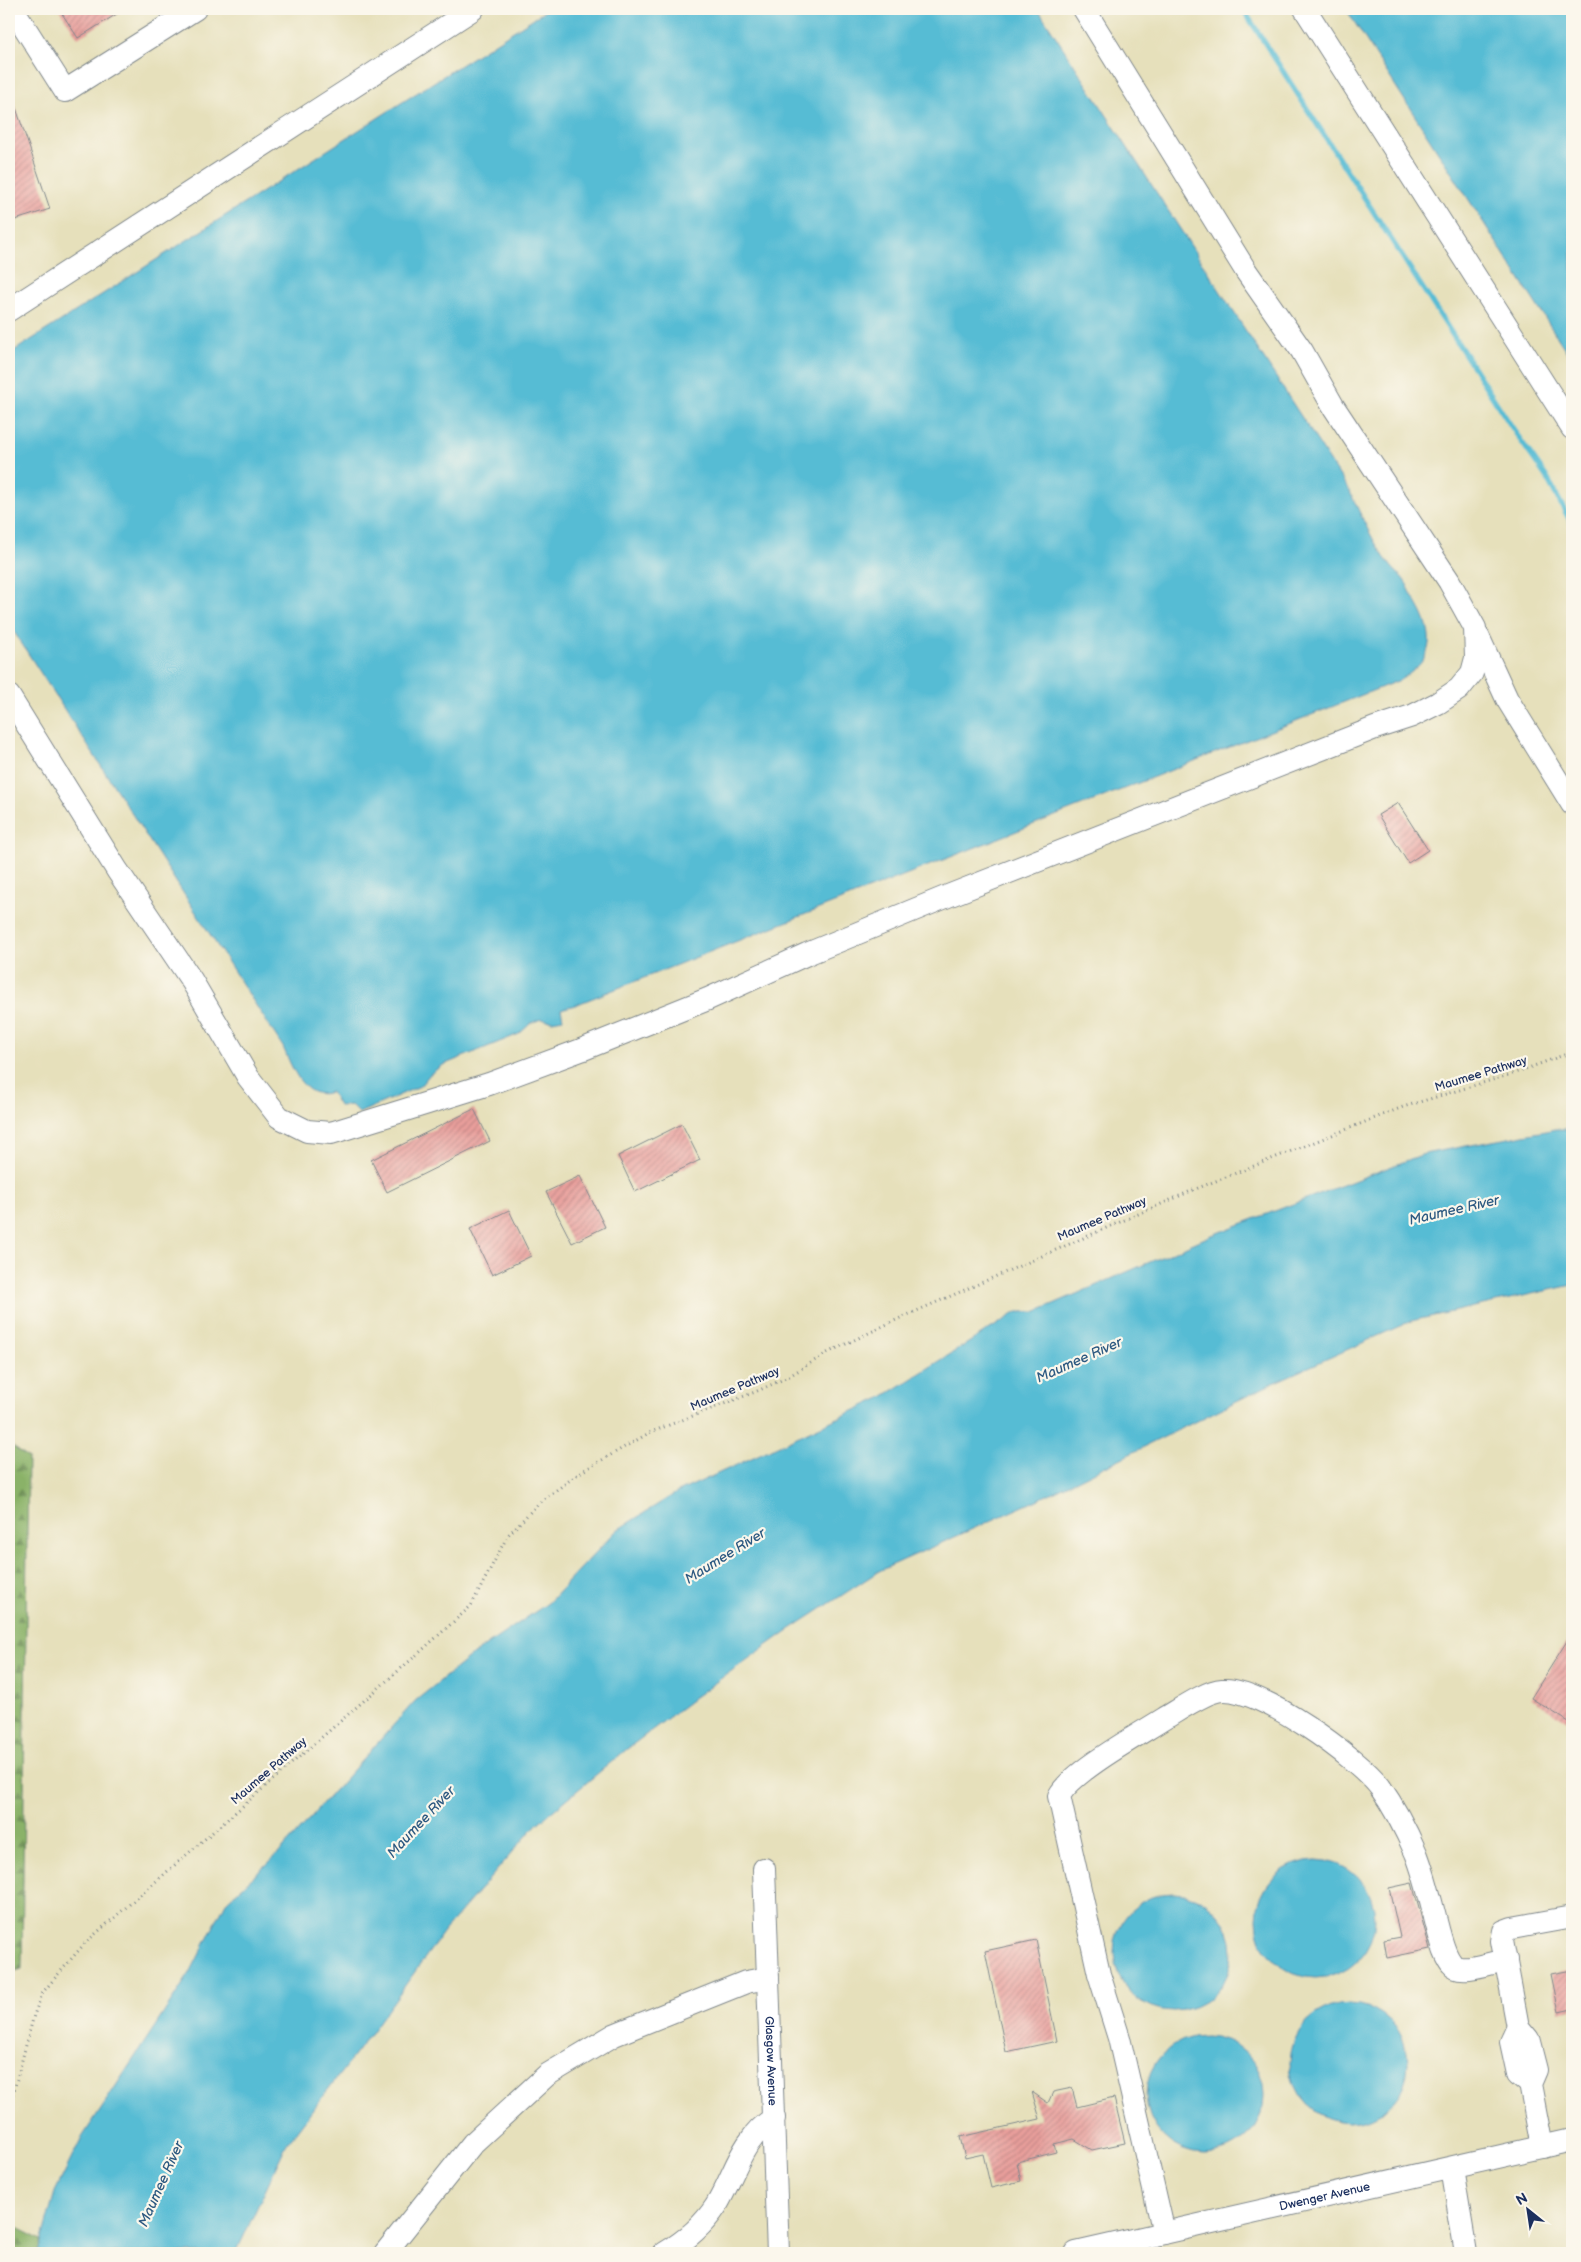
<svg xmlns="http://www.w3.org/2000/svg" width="1581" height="2262" font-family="'Balsamiq Sans',sans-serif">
  <defs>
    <pattern id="forest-firs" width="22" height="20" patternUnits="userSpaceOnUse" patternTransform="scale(1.25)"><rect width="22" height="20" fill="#8ab268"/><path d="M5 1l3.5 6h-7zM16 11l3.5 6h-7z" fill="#709159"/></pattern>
    <pattern id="building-hatch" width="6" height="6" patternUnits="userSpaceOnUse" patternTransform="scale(1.25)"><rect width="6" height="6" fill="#e99f9b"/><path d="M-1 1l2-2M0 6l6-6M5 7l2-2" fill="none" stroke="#bc8282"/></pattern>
  </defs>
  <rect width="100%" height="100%" fill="#fbf7ec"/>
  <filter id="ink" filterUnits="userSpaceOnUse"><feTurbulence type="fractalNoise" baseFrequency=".02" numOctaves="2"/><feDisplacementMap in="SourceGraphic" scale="10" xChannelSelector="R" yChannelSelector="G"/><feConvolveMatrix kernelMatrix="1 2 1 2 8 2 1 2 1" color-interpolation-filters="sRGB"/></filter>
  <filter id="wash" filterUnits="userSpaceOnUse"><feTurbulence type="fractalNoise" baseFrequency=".0096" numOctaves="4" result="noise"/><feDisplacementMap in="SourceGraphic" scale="20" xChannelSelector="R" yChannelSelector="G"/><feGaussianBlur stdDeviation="1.12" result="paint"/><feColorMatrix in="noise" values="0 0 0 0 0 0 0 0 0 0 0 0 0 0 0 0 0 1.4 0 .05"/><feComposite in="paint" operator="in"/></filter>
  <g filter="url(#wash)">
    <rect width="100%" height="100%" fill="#e6e0bb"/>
    <!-- forest -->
    <path fill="url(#forest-firs)" stroke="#527063" d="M9,1444L28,1458L22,1969L9,1973Z
      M9,2224L41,2240L38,2253H9Z"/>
    <!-- water -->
    <path fill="#56bcd4" stroke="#387699" d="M548,9H1038L1350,492C1362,517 1373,544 1391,566C1394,571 1401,575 1404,580C1408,585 1410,592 1413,597C1435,632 1438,657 1400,680L575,1005L561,1009L563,1019L552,1021L541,1019L531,1023L519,1034L443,1065L430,1074L420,1086L359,1113L351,1105L339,1106L331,1092C304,1102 292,1067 283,1047L9,624V354Z
      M1346,9H1572V360Z
      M1556,1129H1572V1285L1411,1321L1273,1383L1037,1500L879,1571L786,1632L702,1692L627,1749L537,1824L445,1930L365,2041L286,2145L236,2253H38L55,2192L81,2139L190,1973L226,1902L278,1854L415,1701L475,1653L548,1603L617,1530L676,1493L881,1398L1017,1312H1035L1212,1235L1424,1154Z
      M1257 1919a59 59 0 1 1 118 0a59 59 0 1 1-118 0Z
      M1114 1952a59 59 0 1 1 118 0a59 59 0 1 1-118 0Z
      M1290 2063a59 59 0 1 1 118 0a59 59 0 1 1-118 0Z
      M1146 2095a59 59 0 1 1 118 0a59 59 0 1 1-118 0Z"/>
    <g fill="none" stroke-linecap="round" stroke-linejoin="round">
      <!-- stream -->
      <path stroke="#56bcd4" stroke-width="5.5" d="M1243,9L1517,435L1547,478L1572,524"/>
    </g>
    <g id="blocks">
      <!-- building -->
      <path fill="url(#building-hatch)" d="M59,9H125L78,38Z
        M9,93H11L50,209L9,222Z
        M1398,803L1428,850L1408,863L1378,815Z
        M474,1109L490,1141L387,1192L371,1160Z
        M682,1124L700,1160L635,1192L618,1156Z
        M580,1176L605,1227L572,1243L546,1192Z
        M509,1210L531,1256L492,1275L470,1229Z
        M1572,1633V1724L1531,1698Z
        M1412,1883L1430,1949L1387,1958L1384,1940L1400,1937L1389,1888Z
        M1036,1940L1057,2041L1006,2052L985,1951Z
        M1572,1970V2009L1559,2012L1551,1974Z
        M1072,2088L1077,2107L1114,2098L1125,2143L1092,2150L1074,2139L1054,2144L1056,2152L1017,2162L1021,2181L991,2188L983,2154L965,2158L960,2137L1040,2119L1032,2092L1048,2103L1053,2092Z"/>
    </g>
  </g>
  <g filter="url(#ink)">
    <use href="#blocks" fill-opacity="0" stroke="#80888c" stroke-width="1"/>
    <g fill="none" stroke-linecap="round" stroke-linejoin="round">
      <!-- minor casing -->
      <g stroke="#80888c" stroke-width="24">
        <g id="minor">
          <path d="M13,9L65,91L195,9"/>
          <path d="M1305,9L1572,428"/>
          <path d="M9,310L473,9"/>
          <path d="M1478,636L1507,699L1572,804"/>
          <path d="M9,696L117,870L192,981L248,1077L279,1117L307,1131L331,1133L489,1084L581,1050L708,999L807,954L948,896L1375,728L1412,716L1438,703L1459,689L1472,673L1476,658L1475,628L1449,581L1333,406L1302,351L1246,271L1084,9"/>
          <path id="s1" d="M764,1869L778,2253"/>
          <path d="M1518,2027L1502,1941L1504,1931L1512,1928L1572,1917"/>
          <path d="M1530,2084L1518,2074L1511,2042L1518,2027L1528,2039L1536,2070L1530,2084L1542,2147"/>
          <path d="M1452,2168L1466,2253"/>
          <path d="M1164,2233L1119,2038L1099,1974L1059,1796C1071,1772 1140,1734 1165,1718C1179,1710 1206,1691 1222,1690C1260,1687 1357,1757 1380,1787C1394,1807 1406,1830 1416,1853C1426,1878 1432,1907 1439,1933C1442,1943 1445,1956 1452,1964C1460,1975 1493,1962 1506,1960"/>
          <path d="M385,2253L473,2143L547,2075L614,2035L746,1982L768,1978"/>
          <path d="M665,2253C685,2241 703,2226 716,2206C735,2175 741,2139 774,2118"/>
          <path id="s2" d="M1076,2253L1572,2140"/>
        </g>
      </g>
      <!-- path -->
      <path stroke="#80888c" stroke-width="3" stroke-dasharray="1 4" stroke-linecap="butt" d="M9,2109L34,2015L43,1992L85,1943L420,1652L471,1606L508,1535L540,1502L581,1472L651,1432L755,1392L786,1378L827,1353L898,1319L1198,1188L1403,1107L1512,1074L1572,1052"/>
      <!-- minor -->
      <use href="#minor" stroke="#fff" stroke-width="22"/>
    </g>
  </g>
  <g text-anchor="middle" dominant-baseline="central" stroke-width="4.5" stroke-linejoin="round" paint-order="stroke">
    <!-- street labels -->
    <g font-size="12" fill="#1b2f5e" stroke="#fbf7ec">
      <text transform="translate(1481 1074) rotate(-17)">Maumee Pathway</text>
      <text transform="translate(1102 1219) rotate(-23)">Maumee Pathway</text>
      <text transform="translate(735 1389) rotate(-23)">Maumee Pathway</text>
      <text transform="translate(269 1771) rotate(-41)">Maumee Pathway</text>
      <text stroke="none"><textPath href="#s1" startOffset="192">Glasgow Avenue</textPath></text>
      <text stroke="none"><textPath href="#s2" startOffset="255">Dwenger Avenue</textPath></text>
    </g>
    <!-- water labels -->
    <g font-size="14" font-style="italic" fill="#2d5981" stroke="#fbf7ec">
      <text transform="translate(1454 1210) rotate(-13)">Maumee River</text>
      <text transform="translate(1079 1360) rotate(-24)">Maumee River</text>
      <text transform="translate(725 1556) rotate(-32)">Maumee River</text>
      <text transform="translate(421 1822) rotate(-47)">Maumee River</text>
      <text transform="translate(161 2184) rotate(-66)">Maumee River</text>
    </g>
  </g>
  <!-- margin -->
  <rect width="1581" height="2262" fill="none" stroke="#fbf7ec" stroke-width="30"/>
  <!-- north arrow -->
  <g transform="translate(1528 2210) rotate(330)" stroke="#fbf7ec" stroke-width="4" paint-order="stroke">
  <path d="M0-4L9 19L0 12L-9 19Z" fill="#1b2f5e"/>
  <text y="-8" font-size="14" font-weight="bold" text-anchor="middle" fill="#1b2f5e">N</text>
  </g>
</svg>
